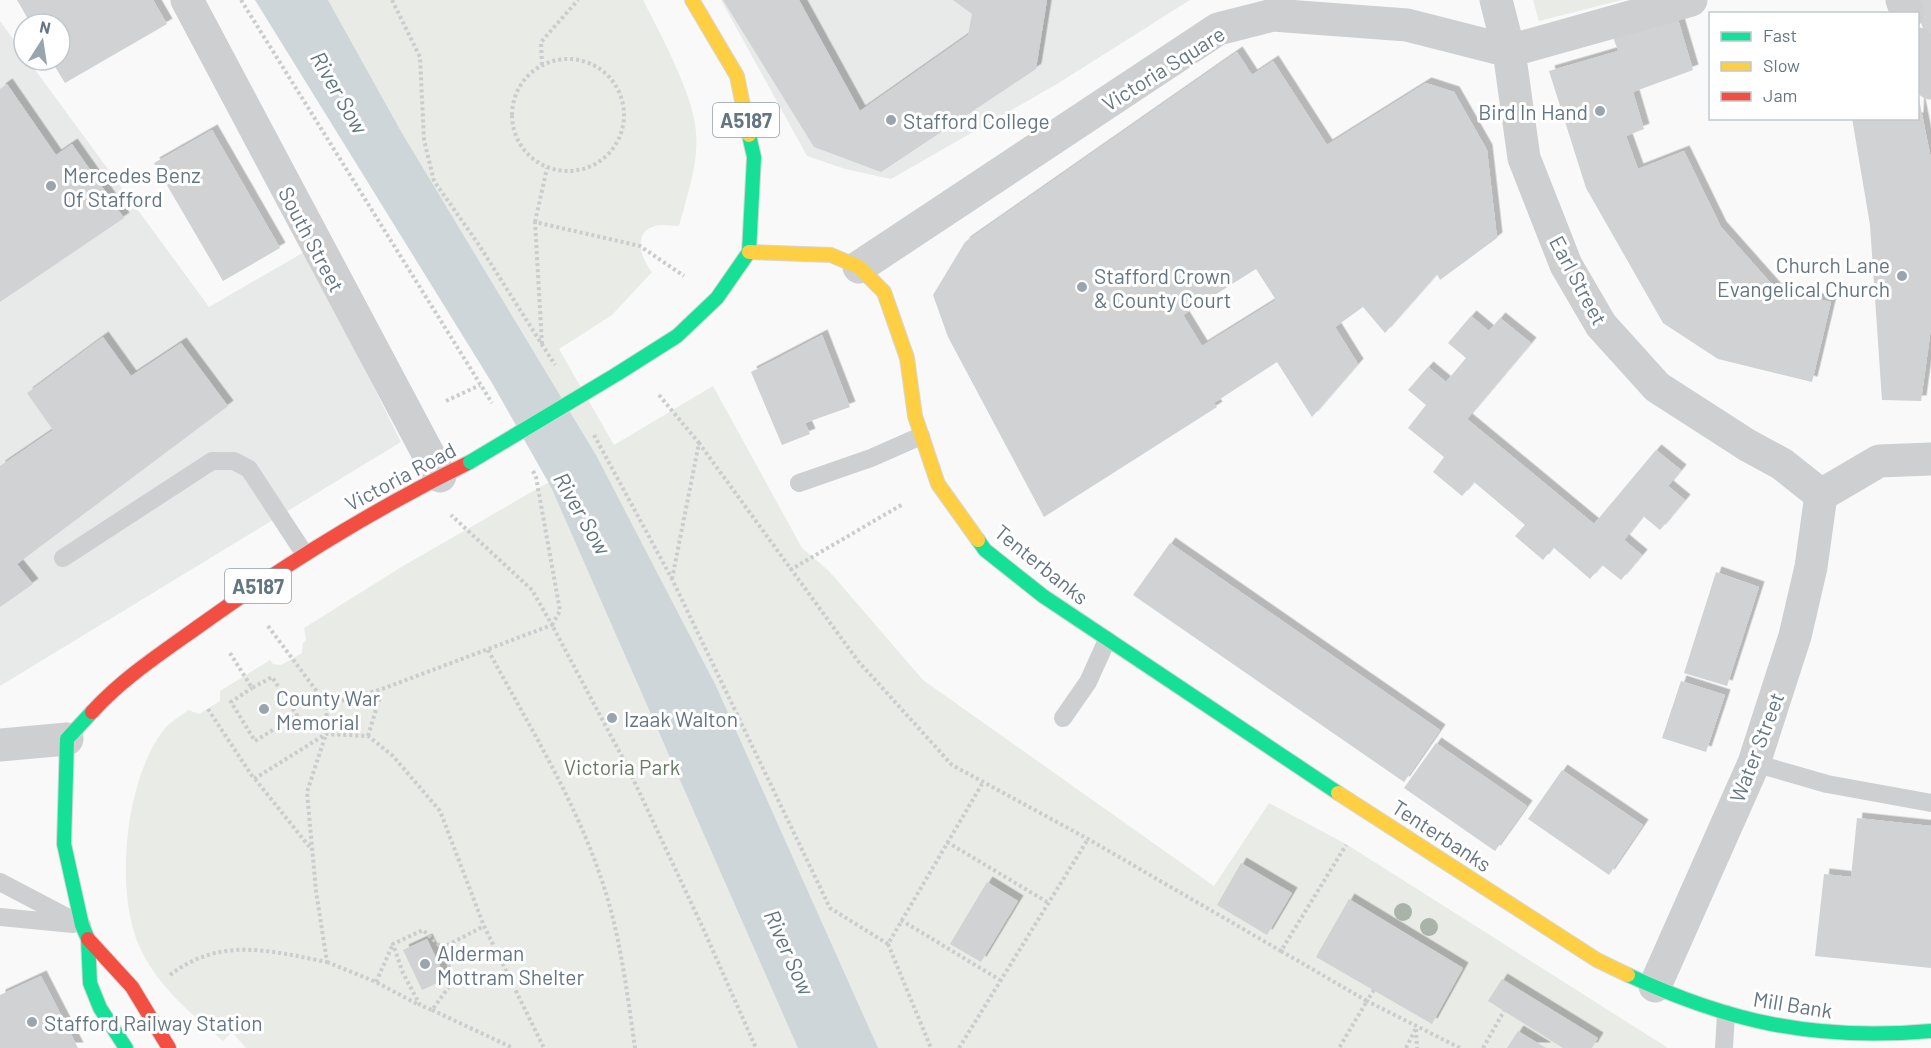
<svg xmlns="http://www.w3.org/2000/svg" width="1931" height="1048" font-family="Barlow,sans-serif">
  <defs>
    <filter id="shadow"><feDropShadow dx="5.5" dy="-5.5" stdDeviation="0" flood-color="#0004"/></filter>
  </defs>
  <rect width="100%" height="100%" fill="#f9f9f9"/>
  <!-- built -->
  <path fill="#e8e9e9" d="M721,0H1190L1057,84L891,179L845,169L807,156Z
    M0,21L24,54V60H28L209,307L306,251L401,442L0,686Z"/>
  <!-- green -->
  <path fill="#e8ebe6" d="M328,0H643C660,33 694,96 696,132C699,163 687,196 679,226C671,226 662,224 655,226C632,232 641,259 652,272L612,315L559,349L614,445L713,386L802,548L829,571L923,680L1214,886L1269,803L1346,844L1668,1048H246L232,1032L223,1041C192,1014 159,988 141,950C113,893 125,776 166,727C172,721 181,716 188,710L199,714L220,701V691L270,660L273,664L281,665L302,653L303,643L306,640L304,628L403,566L596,455L402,133Z
    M1533,0H1622L1539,21Z"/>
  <!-- water -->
  <path fill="#ced6d9" d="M255,0H328L402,133L596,455L716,686L878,1048H798L551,487L492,383Z"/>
  <!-- building -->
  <path fill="#d0d2d3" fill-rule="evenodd" filter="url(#shadow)" d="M17,0H153L167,24L65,83L51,60H60V24H31Z
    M723,0H799L860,111L968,35L972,14L953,0H1047L1036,69L881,172L814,147Z
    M1913,0H1931V51Z
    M1677,16L1693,70L1633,92L1644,129L1626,136L1638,169L1684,151L1721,227L1776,289L1831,302L1812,382L1718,359L1663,323L1586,188L1549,71L1618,51L1612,34Z
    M1237,52L1252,75L1273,61L1327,145L1426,83L1454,92L1487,150L1497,238L1440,280L1437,274L1385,333L1363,307L1335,327L1358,364L1312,417L1277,362L1214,403L1217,407L1044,517L948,337L933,295L965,242ZM1256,269L1276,300L1202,346L1183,315Z
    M7,84L56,155L72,144L124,218L0,302V89Z
    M1919,99L1931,159V328L1921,401L1882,400L1870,225L1852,118H1918Z
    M212,130L280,248L223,281L154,163Z
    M1471,316L1489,331L1500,318L1531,343L1467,419L1594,524L1656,450L1681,470L1668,486L1685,500L1660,530L1643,516L1624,540L1642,555L1621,580L1602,565L1590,579L1553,547L1543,560L1515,536L1525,525L1474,482L1462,496L1433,472L1444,457L1408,428L1426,405L1408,390L1428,367L1446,382L1466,358L1448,343Z
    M822,335L850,407L805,423L810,434L782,445L751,372Z
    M103,337L131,376L181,343L228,406L17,564L33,584L0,607V466L53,430L27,393Z
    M1170,543L1440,730L1404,782L1133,595Z
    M1716,572L1759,587L1727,686L1684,673Z
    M1681,681L1725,695L1706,752L1662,738Z
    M1436,743L1527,806L1495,851L1404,788Z
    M1562,770L1643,825L1609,875L1528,819Z
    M1857,818L1931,826V968L1815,956L1824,874L1851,877Z
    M1241,863L1292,893L1267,935L1217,905Z
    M987,882L1018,901L981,962L950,944Z
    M1349,899L1463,968L1432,1024L1316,957Z
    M427,939L446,979L422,990L403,950Z
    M41,976L78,1048H0V995Z
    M1502,979L1598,1038L1592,1048H1563L1488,1001Z
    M1518,1031L1546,1048H1507Z"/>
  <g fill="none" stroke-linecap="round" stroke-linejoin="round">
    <!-- fast casing -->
    <g stroke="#d5d6d7" stroke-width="16">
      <path id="fast" d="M617,374L677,336L717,298L749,252L754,157L749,135
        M978,540L985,550L1043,596L1338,793
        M92,712L67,739L64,844L82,925L88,939L90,983L100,1008L126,1048
        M1628,975C1731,1023 1817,1041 1931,1031"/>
    </g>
    <!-- slow casing -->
    <g stroke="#d5d6d7" stroke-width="16">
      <path id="slow" d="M692,0L737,76L749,135
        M749,252L831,255L859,267L884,292L907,358L915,416L938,484L978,540
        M1338,793L1597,960L1628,975"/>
    </g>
    <!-- jam casing -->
    <g stroke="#d5d6d7" stroke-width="16">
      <path id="jam" d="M92,712C124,677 163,652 202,624C287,563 376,508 470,462
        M88,939L132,987L169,1048"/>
    </g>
    <!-- path -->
    <path stroke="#cbcccd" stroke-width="4" stroke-dasharray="3 3" stroke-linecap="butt" d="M241,0L492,403
      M392,0L420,57L424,140L434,181L477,242L555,365
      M512 115a56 56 0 1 1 112 0a56 56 0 1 1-112 0Z
      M542,65L541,42L578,0
      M535,222L547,168
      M542,344L535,222L640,246L684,276
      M659,395L699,443
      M446,401L480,385
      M594,435L672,579L830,908L888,944L982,784
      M533,471L536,477L560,611L552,625L627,766L702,926L756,1048
      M790,570L903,504
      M672,579L699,443L858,661L952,765L1088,839L1281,951L1346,845
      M268,626L327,705L382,689L552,625L532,590L451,515
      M488,650C528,724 574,798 601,878C620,932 627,992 635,1048
      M230,653L252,688L272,677L297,715L255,741L231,702L252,688
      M208,709L254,779L326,734L368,736L393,756L440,811L484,926L544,1048
      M368,736L382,690
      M255,779L312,850
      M947,842L1047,902
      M901,920L1000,980
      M888,944L931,1048
      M442,948L454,980L432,1010L420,1005L403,973L393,944L423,930L442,948L484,926
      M1281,951L1367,1001L1339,1048
      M327,962L376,982L419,1005
      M170,975C221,936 270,951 327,962L316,891L307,792L326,734L327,705
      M376,982L393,944
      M1374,990L1367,1001L1460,1048
      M432,1010L513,1048
      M1416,1029L1417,1048
      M959,1048L1088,839
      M1406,1048L1416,1028
      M1483,1048L1504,1011"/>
    <!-- lane -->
    <path stroke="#cecfd0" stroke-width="18" d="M799,483L871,458L921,436
      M63,558L212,461H234L249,469L304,553
      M1063,718L1088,682L1107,640
      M1754,763L1827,784L1931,803
      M0,882L82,925
      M0,917L73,924
      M1724,1048L1726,1014"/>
    <!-- street -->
    <path stroke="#cecfd0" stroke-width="33" d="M187,0L440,476
      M1496,0L1509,51L1524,158L1566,265L1601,325L1657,387L1747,445L1782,464L1821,495
      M1902,0L1907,14
      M1918,44L1931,83
      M859,267L1218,29L1273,15L1407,25L1509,51L1691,0
      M1821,495L1879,461L1931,459
      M0,745L67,739
      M1655,986L1754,763L1795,636L1811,567L1821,495"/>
    <!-- fast -->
    <use href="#fast" stroke="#16e098" stroke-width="14"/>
    <!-- slow -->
    <use href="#slow" stroke="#ffcf43" stroke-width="14"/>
    <!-- jam -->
    <use href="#jam" stroke="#f24e42" stroke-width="14"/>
    <!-- fast-bridge casing -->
    <g stroke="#d5d6d6" stroke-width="16" stroke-linecap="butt">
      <path id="fast-bridge" d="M470,462L617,374"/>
    </g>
    <!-- fast-bridge -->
    <use href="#fast-bridge" stroke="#16e098" stroke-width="14"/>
  </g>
  <!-- trees -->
  <g fill="#a9b3a7">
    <circle cx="1403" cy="912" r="9"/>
    <circle cx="1429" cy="927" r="9"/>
  </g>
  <!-- markers -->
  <g fill="#99a4ac" stroke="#fff" stroke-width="2">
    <circle cx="1600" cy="111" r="6"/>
    <circle cx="891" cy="120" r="6"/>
    <circle cx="51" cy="186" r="6"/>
    <circle cx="1902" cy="276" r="6"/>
    <circle cx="1082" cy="287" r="6"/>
    <circle cx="264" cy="709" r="6"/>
    <circle cx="612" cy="718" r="6"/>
    <circle cx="425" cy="964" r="6"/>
    <circle cx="32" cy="1022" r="6"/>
  </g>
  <g text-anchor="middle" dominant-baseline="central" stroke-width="6" stroke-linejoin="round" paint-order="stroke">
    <!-- shield labels -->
    <g fill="#fff" stroke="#939fa8" stroke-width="1.5">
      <rect x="713" y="103" width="66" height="34" rx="4.5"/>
      <rect x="225" y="569" width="66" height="34" rx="4.5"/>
    </g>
    <g font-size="20" font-weight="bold" fill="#657683">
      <text x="746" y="120">A5187</text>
      <text x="258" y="586">A5187</text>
    </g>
    <!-- street labels -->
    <g font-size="21" fill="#657683" stroke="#fff">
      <text transform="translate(1163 68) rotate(-32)">Victoria Square</text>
      <text transform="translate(312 239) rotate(62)">South Street</text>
      <text transform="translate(1579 280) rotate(62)">Earl Street</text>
      <text transform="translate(400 476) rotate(-28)">Victoria Road</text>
      <text transform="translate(1042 564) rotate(39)">Tenterbanks</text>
      <text transform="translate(1756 747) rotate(-69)">Water Street</text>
      <text transform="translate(1442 835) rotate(33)">Tenterbanks</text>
      <text transform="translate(1793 1004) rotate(9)">Mill Bank</text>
    </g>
    <!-- poi labels -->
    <g font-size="21" fill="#657683" stroke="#fff" text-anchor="start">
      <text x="1588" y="111" text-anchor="end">Bird In Hand</text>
      <text x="903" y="120">Stafford College</text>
      <text x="63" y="174">Mercedes Benz<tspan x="63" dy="24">Of Stafford</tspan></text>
      <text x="1890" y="264" text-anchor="end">Church Lane<tspan x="1890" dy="24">Evangelical Church</tspan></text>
      <text x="1094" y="275">Stafford Crown<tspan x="1094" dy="24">&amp; County Court</tspan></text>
      <text x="276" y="697">County War<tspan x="276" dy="24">Memorial</tspan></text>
      <text x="624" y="718">Izaak Walton</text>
      <text x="437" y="952">Alderman<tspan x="437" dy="24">Mottram Shelter</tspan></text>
      <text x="44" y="1022">Stafford Railway Station</text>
    </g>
    <!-- park labels -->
    <g font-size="21" fill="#687a64" stroke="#fff">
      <text x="622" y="766">Victoria Park</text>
    </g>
    <!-- water labels -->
    <g font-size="22" font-style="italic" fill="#60757c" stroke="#fff">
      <text transform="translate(340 92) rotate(60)">River Sow</text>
      <text transform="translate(583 513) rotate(60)">River Sow</text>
      <text transform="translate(790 952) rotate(66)">River Sow</text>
    </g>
  </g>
  <!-- legend -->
  <rect x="1709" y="12" width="210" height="108" fill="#ffffff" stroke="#c1c8cd" stroke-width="1.5"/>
  <rect x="1721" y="32" width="30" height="9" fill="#16e098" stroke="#c1c8cd" stroke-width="1.5"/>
  <text x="1763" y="42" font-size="18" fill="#657683">Fast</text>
  <rect x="1721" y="62" width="30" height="9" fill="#ffcf43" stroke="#c1c8cd" stroke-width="1.5"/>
  <text x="1763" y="72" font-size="18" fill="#657683">Slow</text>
  <rect x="1721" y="92" width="30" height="9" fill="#f24e42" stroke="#c1c8cd" stroke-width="1.5"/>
  <text x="1763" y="102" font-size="18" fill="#657683">Jam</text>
  <!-- north arrow -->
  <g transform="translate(42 42) rotate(12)"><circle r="28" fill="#ffffff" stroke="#c1c8cd" stroke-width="1.5"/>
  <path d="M0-4.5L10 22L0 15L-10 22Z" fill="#99a4ac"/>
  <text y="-9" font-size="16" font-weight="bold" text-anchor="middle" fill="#657683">N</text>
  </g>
</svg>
